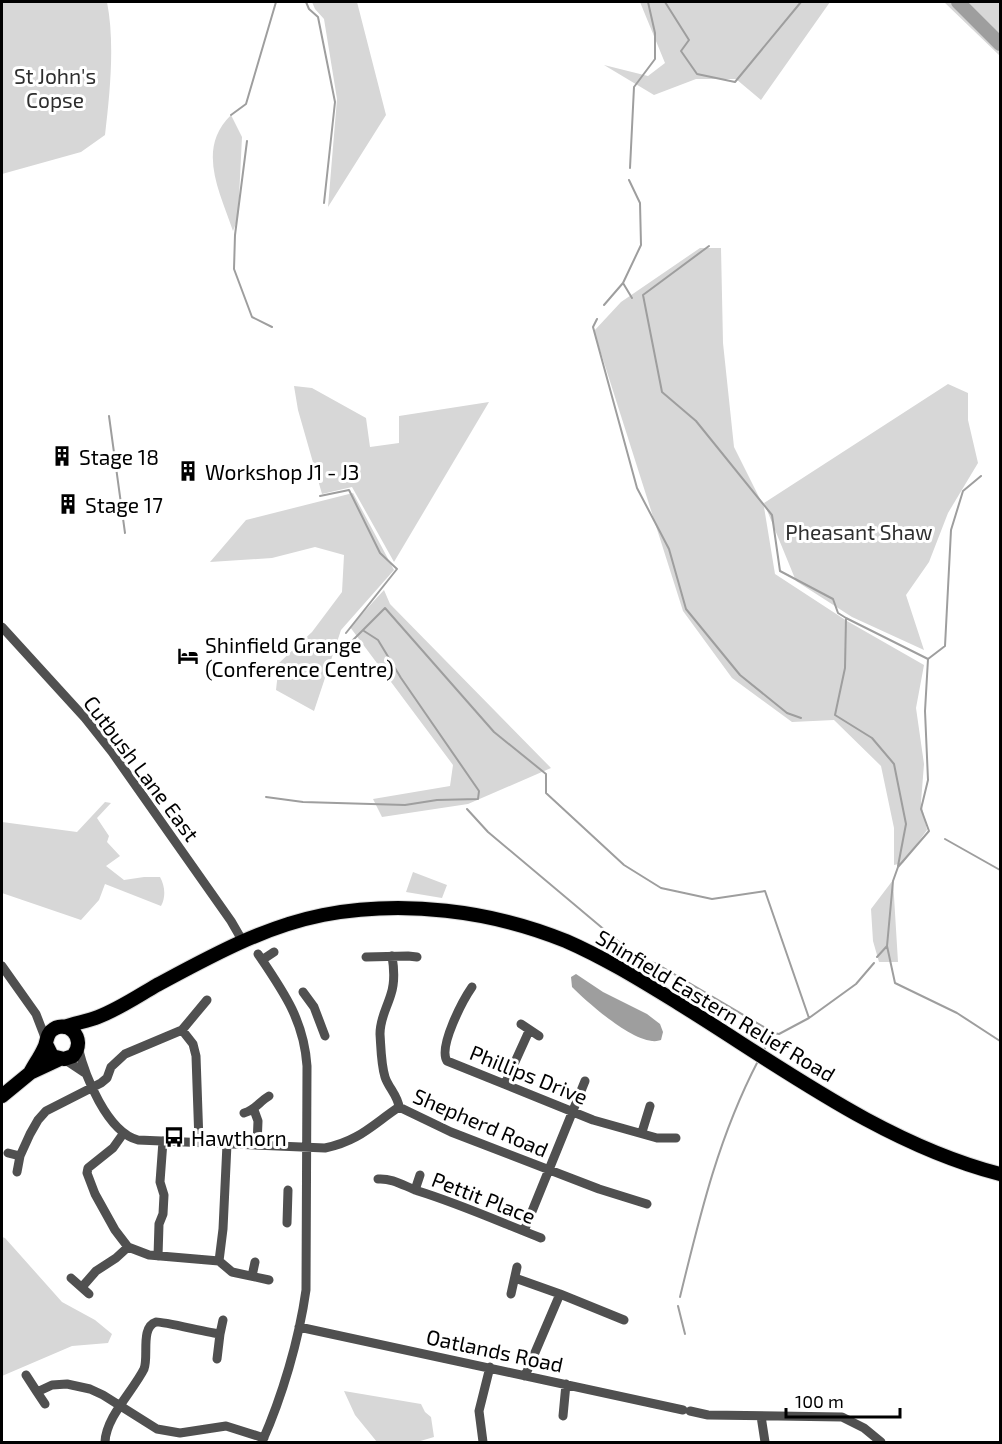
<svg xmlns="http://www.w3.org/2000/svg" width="1002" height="1444" font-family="'Exo 2',sans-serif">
  <rect width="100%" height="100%" fill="#fff"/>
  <!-- green -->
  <path fill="#d7d7d7" d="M2,2H107C115,42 110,93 105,135L81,152L2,174Z
    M312,2H357L386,115L328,207L337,99L324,19L315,9Z
    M640,2H830L761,100L736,79H696L654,95L604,65L648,76L665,63Z
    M944,2H1000V56Z
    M231,115L242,137L238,218L233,231C220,192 196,149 231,115Z
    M700,248H721L723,343L734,447L764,507L775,574L847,621L924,665L916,708L924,764L921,802L927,830L903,863L894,865V828L881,766L834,720L792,722L732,678L683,611L594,331L621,302Z
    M948,384L968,393V420L978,463L948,513L929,562L906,595L924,650L852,617L796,581L764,503Z
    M294,386L312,388L366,418L370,447L399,443V416L489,402L394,562L352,487L322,494L298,410Z
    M353,493L394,570L341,630L314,711L276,690L279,663L312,632L342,592L344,555L315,547L272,558L210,562L246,520Z
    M384,590L390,604L551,768L468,804L382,817L373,799L450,786L453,765L350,627Z
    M105,802L111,803L97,818L109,836L107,842L120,856L106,866L124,880L144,877H160C165,886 166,897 161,906L105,884L99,900L81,920L2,893V822L77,832Z
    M413,872L447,885L442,898L406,892Z
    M893,880L898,962H879L873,941L871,909Z
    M2,1237L5,1238L62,1302L95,1320L112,1334L108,1343L72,1346L2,1376Z
    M344,1391L421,1404L425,1412L431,1417L434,1437L417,1442H377L355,1415Z"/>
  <!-- water -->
  <path fill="#9e9e9e" d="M576,974L603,992L647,1014L660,1024L663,1032L661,1040C639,1049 587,1002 572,987L571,977Z"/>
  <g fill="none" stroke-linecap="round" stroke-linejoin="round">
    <!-- stream -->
    <path stroke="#9e9e9e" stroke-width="2" d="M306,2L309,9L318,17L335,102L324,203
      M665,2L689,40L681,51L697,74L735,82L801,2
      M231,115L246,104L276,2
      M247,141L235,235L234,269L252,317L272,327
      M630,168L634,87L655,59V33L648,2
      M709,246L643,295L662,392L696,421L772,515L780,571L833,599L838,613L846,618L928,659
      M623,283L632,298
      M604,305L623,283L641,245L640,203L629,180
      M597,319L593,327L637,488L669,549L686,609L740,675L787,713L801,718
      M109,416L125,533
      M981,476L963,491L951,530L945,646L928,659L925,711L928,780L921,809L929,831L898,867L893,881L887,946L895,983L957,1013L1000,1041
      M320,496L349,490L380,553L397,569L346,633
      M846,618L845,668L835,715L872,738L894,764L906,824L898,866
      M347,646L385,608L494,732L546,774V793L624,865L661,888L712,899L765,891L809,1018L856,984L874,963
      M266,797L303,802L405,805L437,800L478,799L479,791L401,678L378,640L364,631
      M467,809L488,832L638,958L657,964L774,1033
      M945,839L1000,870
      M877,957L887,946
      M765,1048L774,1033L779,1034L809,1018
      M680,1297C700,1215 718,1138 758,1061
      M678,1306L685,1334"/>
    <!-- river -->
    <path stroke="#9e9e9e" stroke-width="14" d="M958,2L1000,44"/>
    <!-- primary casing -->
    <g stroke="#dbdbdb" stroke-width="16">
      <path id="primary" d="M64,1027C75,1023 88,1021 98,1017C119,1009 138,996 157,985C211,956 263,927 323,915C403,900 490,910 566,941C605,958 642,981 678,1003C780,1066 883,1144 1000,1174
        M30,1073C34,1065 40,1057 44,1048C47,1043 46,1036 51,1031C66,1017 88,1038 73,1056L64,1059L52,1056L46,1044
        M2,1096L30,1073L60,1059"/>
    </g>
    <!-- minor -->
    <path stroke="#505050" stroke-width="9" d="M2,627L85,718L112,752L231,921L242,940
      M258,954C283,991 304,1020 307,1066L306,1290C299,1340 282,1397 262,1442
      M392,956C394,968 395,982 391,994C387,1008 380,1018 380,1034C381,1048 381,1064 385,1077C388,1087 398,1096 399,1107
      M366,957L408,956L417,957
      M262,960L274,952
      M2,966L36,1014L46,1040
      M472,987C463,1000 438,1047 447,1061L593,1120L657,1138H676
      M303,992L314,1007L325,1036
      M521,1024L539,1036
      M182,1030L193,1044L196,1056L199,1142
      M78,1047C85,1076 107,1132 138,1140L325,1148C359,1141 372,1125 399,1107
      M64,1059L85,1073
      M505,1084L529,1031
      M399,1107L451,1132L599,1189L647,1204
      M254,1110L258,1121L257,1145
      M244,1113C255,1110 259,1102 269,1096
      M642,1132L650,1106
      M123,1134L113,1148L88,1168L87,1173L95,1194L115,1230L128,1247L149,1255L219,1261L232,1272L269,1280
      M8,1153L20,1156
      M17,1172L20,1156L30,1134L38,1120L46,1111L101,1083L107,1078L111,1067L125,1054L182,1030L207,1000
      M378,1179C393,1178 404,1186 418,1191C460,1204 500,1222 541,1238
      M415,1190L420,1175
      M287,1223L288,1190
      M524,1231L585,1081
      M158,1256L159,1224L163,1214L164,1195L160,1182L163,1141
      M219,1261L223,1229L227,1144
      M252,1276L255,1262
      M71,1278L89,1294
      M515,1278L560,1294L525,1376
      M82,1287L96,1271L116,1258L128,1247
      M511,1294L517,1267
      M560,1294L624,1320
      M299,1327L683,1410
      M220,1334L223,1320
      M26,1375L37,1392L52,1385L67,1384L90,1389L103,1395L157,1429L180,1433L226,1426L264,1438
      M37,1392L45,1404
      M690,1411L708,1415L842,1417L864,1428L881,1442
      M563,1416L566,1384
      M761,1416L765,1442
      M105,1442C106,1417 133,1391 144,1369C149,1357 140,1327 156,1322C160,1321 210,1333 220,1334L217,1359
      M483,1442L479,1411L490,1367"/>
    <!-- primary -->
    <use href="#primary" stroke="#000" stroke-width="14"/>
  </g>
  <!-- icons -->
  <defs>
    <g id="building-bare" transform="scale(1.62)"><path d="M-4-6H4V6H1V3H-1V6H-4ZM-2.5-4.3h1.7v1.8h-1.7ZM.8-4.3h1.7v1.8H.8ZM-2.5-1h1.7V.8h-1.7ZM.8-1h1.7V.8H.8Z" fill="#000" stroke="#fff" stroke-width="2.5" paint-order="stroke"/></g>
    <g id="hotel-bare" transform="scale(1.62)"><path d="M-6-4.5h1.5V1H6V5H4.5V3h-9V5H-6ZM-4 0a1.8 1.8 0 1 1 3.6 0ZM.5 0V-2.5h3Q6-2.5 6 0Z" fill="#000" stroke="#fff" stroke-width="2.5" paint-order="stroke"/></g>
    <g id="bus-bare" transform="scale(1.62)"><path d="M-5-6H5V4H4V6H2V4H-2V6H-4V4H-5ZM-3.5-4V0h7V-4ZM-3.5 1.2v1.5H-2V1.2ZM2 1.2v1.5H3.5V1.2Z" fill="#000" stroke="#fff" stroke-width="2.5" paint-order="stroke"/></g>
  </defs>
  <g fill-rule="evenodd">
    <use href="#building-bare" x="62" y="456"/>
    <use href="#building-bare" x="188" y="471"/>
    <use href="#building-bare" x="68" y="504"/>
    <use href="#hotel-bare" x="188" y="656"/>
    <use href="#bus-bare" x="174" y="1137"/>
  </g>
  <g text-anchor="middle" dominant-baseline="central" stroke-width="6" stroke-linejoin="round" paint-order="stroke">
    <!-- park labels -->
    <g font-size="21" fill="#2e2e2e" stroke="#fff">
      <text x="55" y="75">St John's<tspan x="55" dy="24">Copse</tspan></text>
      <text x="859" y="531">Pheasant Shaw</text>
    </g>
    <!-- poi labels -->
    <g font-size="21" fill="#000" stroke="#fff" text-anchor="start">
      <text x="79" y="456">Stage 18</text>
      <text x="205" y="471">Workshop J1 - J3</text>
      <text x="85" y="504">Stage 17</text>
      <text x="205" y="644">Shinfield Grange<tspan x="205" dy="24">(Conference Centre)</tspan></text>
      <text x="191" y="1137">Hawthorn</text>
    </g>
    <!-- street labels -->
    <g font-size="21" fill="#000" stroke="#fff">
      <text transform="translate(142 768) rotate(53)">Cutbush Lane East</text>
      <text transform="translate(716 1005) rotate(31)">Shinfield Eastern Relief Road</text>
      <text transform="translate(529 1074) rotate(22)">Phillips Drive</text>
      <text transform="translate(481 1122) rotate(23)">Shepherd Road</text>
      <text transform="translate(484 1197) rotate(21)">Pettit Place</text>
      <text transform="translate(495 1350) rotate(12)">Oatlands Road</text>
    </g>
  </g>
  <!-- border -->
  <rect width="1002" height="1444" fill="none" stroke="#000000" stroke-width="6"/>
  <!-- scale -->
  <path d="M786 1408v9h114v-9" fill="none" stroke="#000000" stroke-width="3"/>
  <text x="795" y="1408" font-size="18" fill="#000000" stroke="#ffffff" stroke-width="4.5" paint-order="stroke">100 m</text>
</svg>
